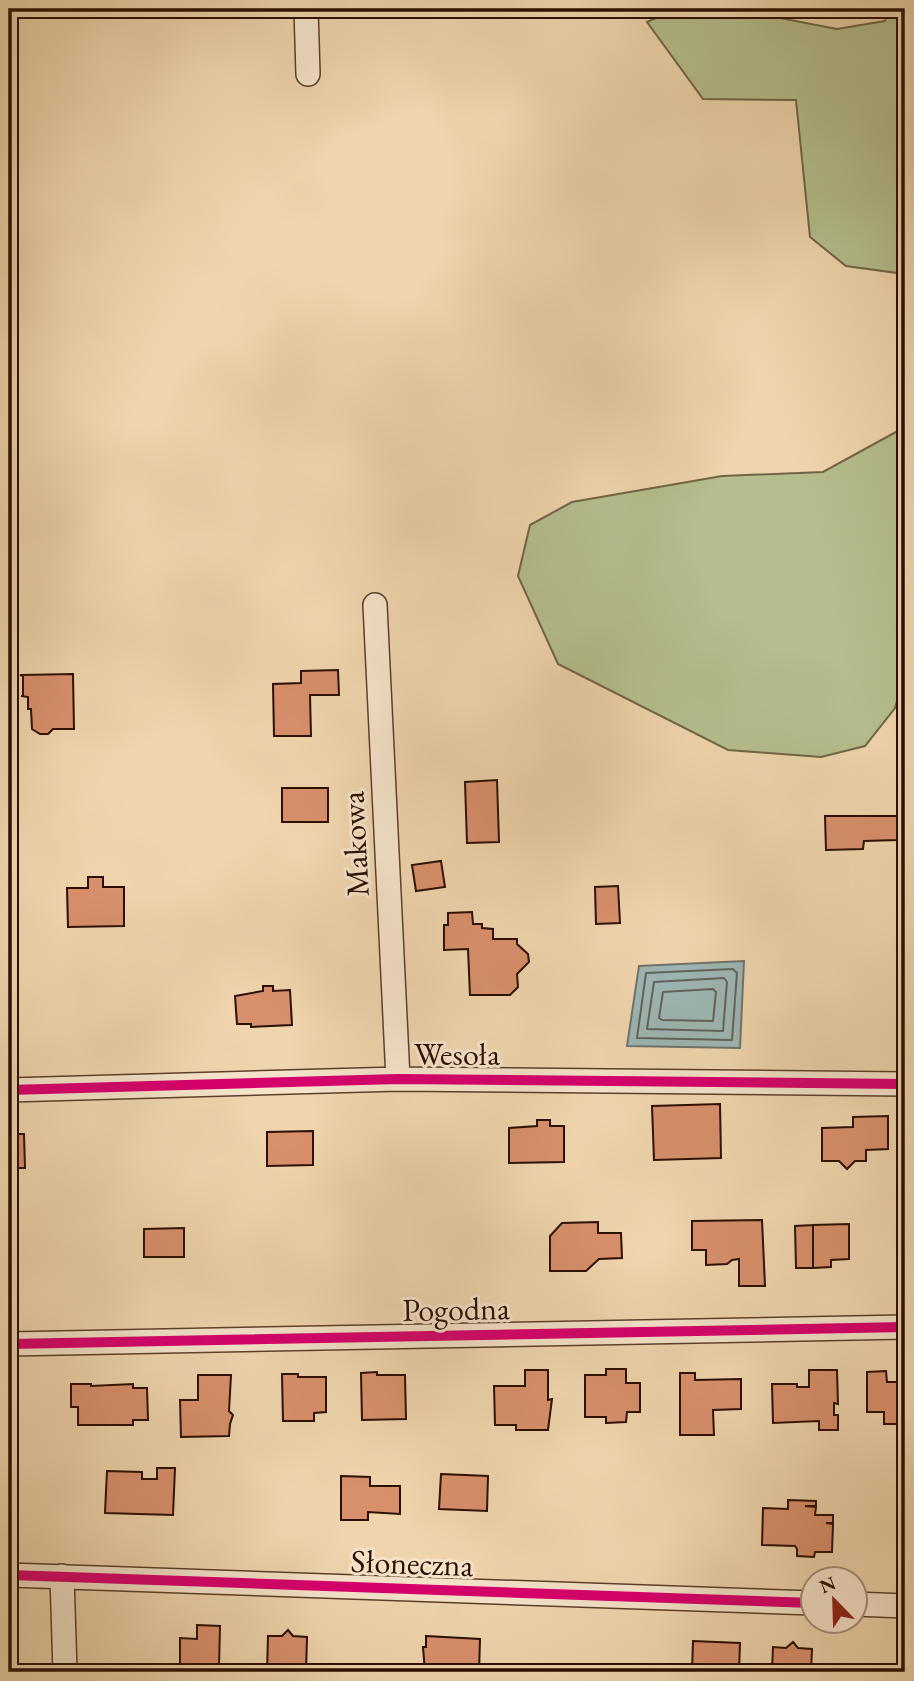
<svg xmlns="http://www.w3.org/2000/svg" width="914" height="1681" font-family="'EB Garamond',serif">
  <rect width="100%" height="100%" fill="#efd4ad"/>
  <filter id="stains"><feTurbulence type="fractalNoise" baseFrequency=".00286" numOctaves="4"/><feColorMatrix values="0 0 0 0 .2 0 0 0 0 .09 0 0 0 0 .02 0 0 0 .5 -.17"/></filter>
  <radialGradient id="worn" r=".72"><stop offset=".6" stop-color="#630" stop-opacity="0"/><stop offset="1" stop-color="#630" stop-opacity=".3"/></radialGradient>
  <!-- green -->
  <path fill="#b5be8d" stroke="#706647" stroke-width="2" d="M676,9H733L837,29L885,21L889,9H905V274L846,266L810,237L796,100L703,99L647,22Z
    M905,427V671L895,708L865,746L821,757L728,750L558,664L518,576L530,525L572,502L722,476L823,472Z"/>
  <!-- water -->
  <path fill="#9db6b4" stroke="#6f736c" stroke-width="2" d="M744,961L740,1048L627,1046L639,966Z"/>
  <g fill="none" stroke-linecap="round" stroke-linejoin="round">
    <!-- shore -->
    <path stroke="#64625a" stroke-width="2" d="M733,969L737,973L732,1040L637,1038L646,973Z
      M724,978L727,982L723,1031L647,1029L654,982Z
      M713,989L716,992L713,1021L662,1020L659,1018L663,992Z"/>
  </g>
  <!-- building -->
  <path fill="#d88f6c" stroke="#2b0e01" stroke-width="2" d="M338,670L339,695H310L311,736H274L273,684L301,683V671Z
    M73,674L74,729H53L48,734H40L32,729L31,709H28V697L21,696H23V676L20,675Z
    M497,780L499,842L467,843L465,782Z
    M282,788H328V822H282Z
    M825,816H898V840L864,841L863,849L826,850Z
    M441,861L445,887L416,891L412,865Z
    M88,877H103V887H124V926L68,927L67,888H88Z
    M618,886L620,923L596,924L595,887Z
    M472,912L473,924H482V928L493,929V939H517V944L528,954L529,962L517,974L518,987L510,995H470L468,949L444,950V925H448V913Z
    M263,986H273V991L290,990L292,1025L251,1027V1024H237L235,996L263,991Z
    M720,1104L721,1158L654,1160L652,1106Z
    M888,1116V1149L866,1150V1161H855L847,1169L839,1161H822V1128L853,1127V1117Z
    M537,1120H550V1126H564V1162L509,1163V1128L537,1126Z
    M313,1131V1165L267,1166V1132Z
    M9,1134H24L25,1168H9Z
    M762,1220L765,1286H739V1259L732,1260L727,1264L706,1265V1250H692V1221Z
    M598,1222V1233H621L622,1258L599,1259L586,1271H550V1236L562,1223Z
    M849,1224V1259L831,1260V1267L813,1268V1225Z
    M813,1225V1268H796L795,1226Z
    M184,1228V1257H144V1229Z
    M9,1231H12V1272H9Z
    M606,1369H626V1383H640V1412H627L626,1422L606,1423V1417H585V1375H606Z
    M525,1370H548V1400L552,1399L548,1430H516V1425H495L494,1386H525Z
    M809,1370H837L838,1404L834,1403V1415H838V1430H819V1421L773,1423L772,1384H797V1387H809Z
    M886,1371L887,1382H905V1424H884V1412H867V1372Z
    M377,1372V1375H405L406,1419L362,1420L361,1373Z
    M680,1373H695V1380L741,1379V1409L713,1410L714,1435H680Z
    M282,1374H298V1377H326V1412L314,1413V1421H283Z
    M198,1375H231L229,1411L233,1415L230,1424L229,1436L181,1437L180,1400H198Z
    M71,1384H91V1386L133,1384V1388H147L148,1420H133V1425H78V1407H71Z
    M157,1468H175L173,1515L105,1513L107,1471L142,1472V1479H157Z
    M441,1474L488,1476L487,1511L439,1509Z
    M341,1476L370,1477V1486H400V1514L368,1512V1520H341Z
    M788,1500L816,1501V1506H805L816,1507L815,1515H833V1523H826L833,1524L832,1552H815L814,1557L797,1556V1549L795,1546L762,1545L763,1508L788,1509Z
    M197,1625L220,1626L219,1667L180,1666V1638L197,1639Z
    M288,1630L293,1636L307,1637L306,1672H267L268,1636H282Z
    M426,1636L480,1639L479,1672H425L423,1647H426Z
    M693,1641L740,1643L739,1672H692Z
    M793,1642L798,1648L812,1649L811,1672H772L773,1647L786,1648Z"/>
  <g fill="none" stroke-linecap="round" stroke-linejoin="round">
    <!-- street casing -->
    <g stroke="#5c402c" stroke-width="26">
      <path id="street" d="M306,9L308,74
        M375,605L398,1079
        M9,1090L398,1079L905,1084
        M9,1344L905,1327
        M9,1575L813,1603
        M62,1576L65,1672
        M855,1604L905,1606"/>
    </g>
    <!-- street -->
    <use href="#street" stroke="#f5e3ca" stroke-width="23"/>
    <!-- cycleway casing -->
    <g stroke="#f5e3ca" stroke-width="15">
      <path id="cycleway" d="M9,1090L398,1079L905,1084
        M9,1344L905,1327
        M9,1575L813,1603"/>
    </g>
    <!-- cycleway -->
    <use href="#cycleway" stroke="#d6006c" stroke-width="10"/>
  </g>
  <g text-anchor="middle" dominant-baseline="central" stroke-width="6" stroke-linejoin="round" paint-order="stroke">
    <!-- street labels -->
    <g font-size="32" fill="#2b0e01" stroke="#f5e3ca">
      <text transform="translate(355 844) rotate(-93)">Makowa</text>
      <text x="457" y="1054">Wesoła</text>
      <text transform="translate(456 1309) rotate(-1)">Pogodna</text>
      <text transform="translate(412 1563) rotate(2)">Słoneczna</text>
    </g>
  </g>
  <!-- margin -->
  <rect width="914" height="1681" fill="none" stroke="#efd4ad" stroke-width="35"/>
  <rect x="10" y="10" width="893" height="1660" fill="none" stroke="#2b0e01" stroke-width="3.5"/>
  <rect x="18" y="18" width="879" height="1646" fill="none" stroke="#2b0e01" stroke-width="2"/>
  <!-- north arrow -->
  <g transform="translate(834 1600) rotate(337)"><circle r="33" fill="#f5e3ca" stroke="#a48e7a" stroke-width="2"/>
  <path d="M0-5L12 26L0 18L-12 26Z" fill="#8f2418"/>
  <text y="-10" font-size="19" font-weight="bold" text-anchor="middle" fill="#2b0e01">N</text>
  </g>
  <rect width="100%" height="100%" filter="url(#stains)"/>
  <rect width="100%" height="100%" fill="url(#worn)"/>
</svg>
